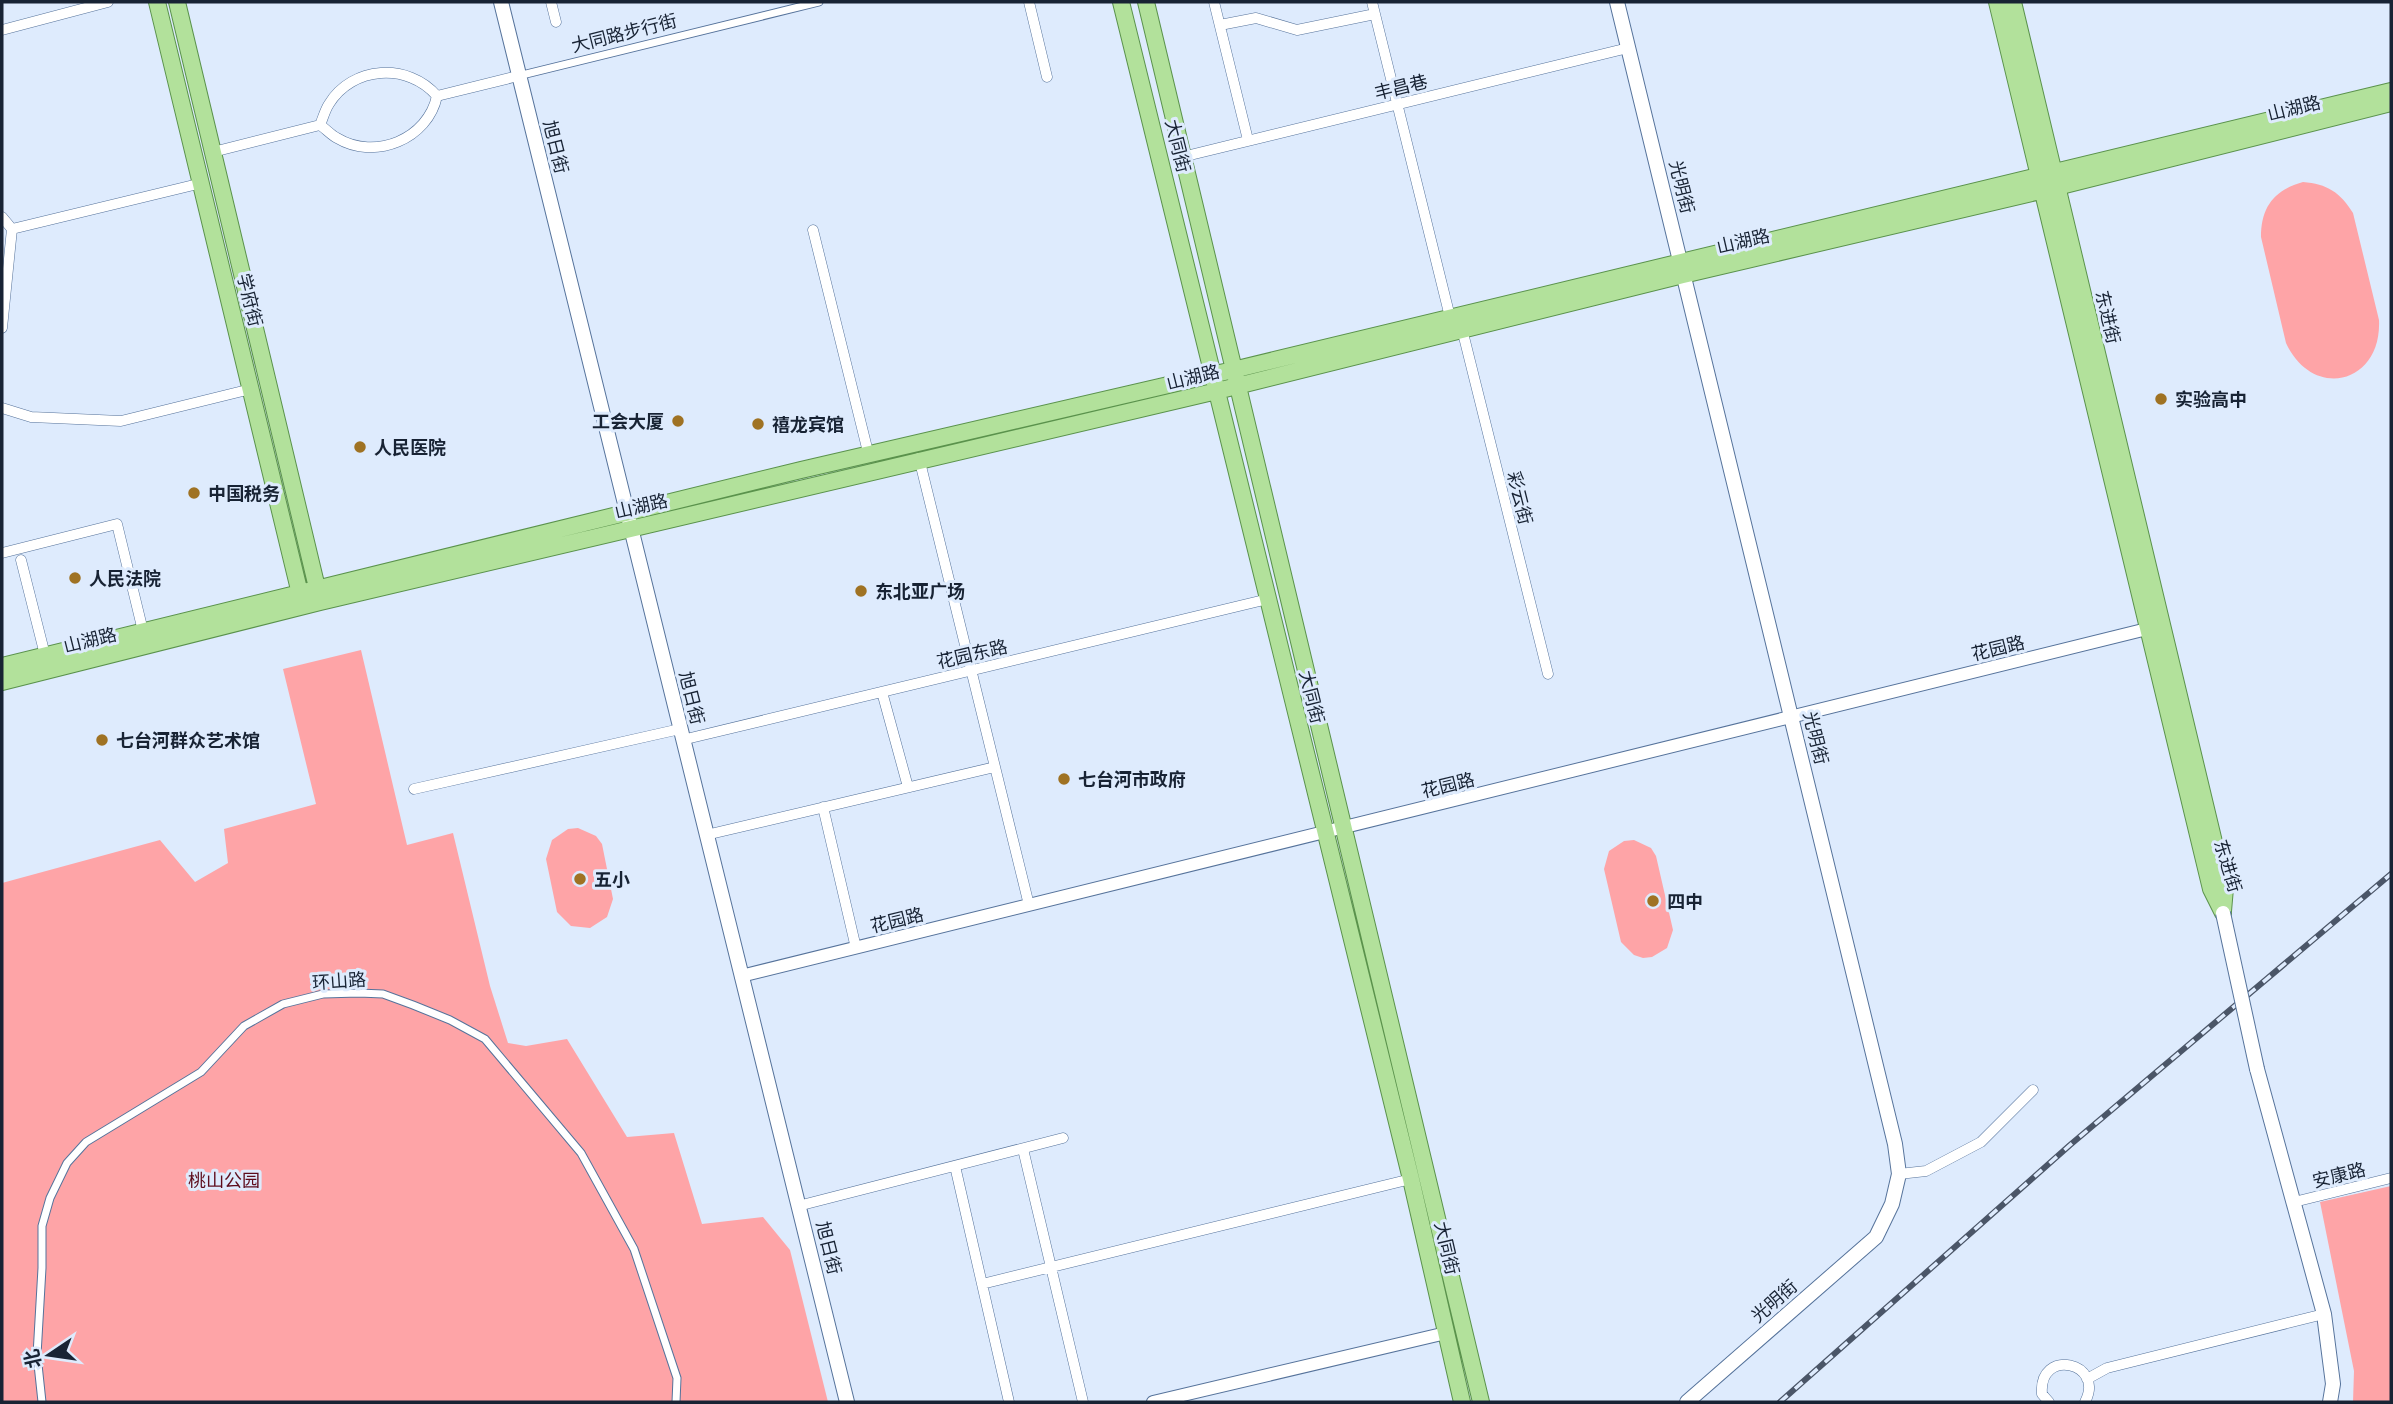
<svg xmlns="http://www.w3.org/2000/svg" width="2393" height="1404" font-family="'IBM Plex Sans','Noto Sans SC',sans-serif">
  <rect width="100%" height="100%" fill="#deebfd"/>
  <!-- green -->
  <path fill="#fea4a7" d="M2303,182C2327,184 2340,192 2353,213L2379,320C2382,384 2313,401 2286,343L2261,237C2261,207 2274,190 2303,182Z
    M361,650L407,845L453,833L490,986L508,1043L526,1046L567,1039L627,1137L674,1133L702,1224L763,1217L790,1250L828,1402H2V883L160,840L195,882L228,863L224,829L316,804L283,669Z
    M578,828L596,836L602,844L613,899L607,917L590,928L571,926L557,912L546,859L552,840L568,829Z
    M1634,840L1651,848L1656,856L1673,930L1667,948L1652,957L1643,958L1634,955L1621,942L1604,869L1609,851L1624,841Z
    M2391,1186V1402H2353L2354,1371L2320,1202Z"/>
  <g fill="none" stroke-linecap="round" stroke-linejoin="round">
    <!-- pedestrian casing -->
    <g stroke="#56739b" stroke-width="9">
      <path id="pedestrian" d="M518,76L819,2
        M42,1402L37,1355L42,1268V1226L50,1198L67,1163L86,1142L201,1072L244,1026L283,1004L323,994L359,993L383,994L413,1005L450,1020L485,1039L581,1153L634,1249L677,1378L676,1402"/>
    </g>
    <!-- minor casing -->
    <g stroke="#56739b" stroke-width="11">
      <path id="minor" d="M551,2L556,22
        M1029,2L1047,77
        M1214,2L1248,140
        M1372,2L1451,321
        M1220,25L1256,18L1297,30L1375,14
        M2,30L108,2
        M320,125C323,118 325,110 329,104C352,66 408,62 437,96L518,76
        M213,152L320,125C326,129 331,135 337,138C375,161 428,139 437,96
        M1182,157L1628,48
        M2,217L12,229L202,183
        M813,230L869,456
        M2,328L12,229
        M1462,329L1548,674
        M2,408L31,417L121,421L251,389
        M919,458L1029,905
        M2,553L117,524L143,631
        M21,560L45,655
        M882,692L908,787
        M682,740L1268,599
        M414,789L680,729
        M823,807L856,948
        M706,835L995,767
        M1023,1149L1083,1402
        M955,1166L1009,1402
        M1899,1174L1926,1171L1981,1142L2033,1090
        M2294,1202L2391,1178
        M798,1206L1063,1138
        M982,1284L1411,1179
        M2087,1379L2107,1368L2324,1314
        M2049,1402L2042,1394C2038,1347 2106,1362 2085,1402"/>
    </g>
    <!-- tertiary casing -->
    <g stroke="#56739b" stroke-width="14">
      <path id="tertiary" d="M741,976L2155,627
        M1153,1402L1446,1333"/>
    </g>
    <!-- secondary casing -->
    <g stroke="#56739b" stroke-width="16">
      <path id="secondary" d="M501,2L847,1402
        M1617,2L1895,1144L1899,1174L1892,1204L1876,1237L1687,1402
        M2257,1069L2324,1314L2333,1384L2330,1402"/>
    </g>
    <!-- primary casing -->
    <g stroke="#5a924c" stroke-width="18">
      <path id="primary" d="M157,2L302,602
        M177,2L319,596
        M1121,2L1411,1179L1462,1402
        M1146,2L1481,1402
        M1997,2L2211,889L2223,913
        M2013,2L2225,888L2223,911
        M2,666L801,470L1233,370L2391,91
        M2,682L320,602L1217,391L1683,275L2057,187L2391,103"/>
    </g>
    <!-- pedestrian -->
    <use href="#pedestrian" stroke="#fff" stroke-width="7"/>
    <!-- minor -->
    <use href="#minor" stroke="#fff" stroke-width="10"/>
    <!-- tertiary -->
    <use href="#tertiary" stroke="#fff" stroke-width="12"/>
    <!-- secondary -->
    <use href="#secondary" stroke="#fff" stroke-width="14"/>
    <!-- primary -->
    <use href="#primary" stroke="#b2e19b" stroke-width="16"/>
    <!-- rail casing -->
    <g stroke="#4b5668" stroke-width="6">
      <path id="rail" d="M1780,1402L2070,1145L2391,874"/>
    </g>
    <!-- rail -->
    <use href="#rail" stroke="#deebfd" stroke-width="3.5" stroke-dasharray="10" stroke-linecap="butt"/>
    <!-- secondary-bridge casing -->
    <g stroke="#56739b" stroke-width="16" stroke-linecap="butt">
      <path id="secondary-bridge" d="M2223,913L2257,1069"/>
    </g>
    <!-- secondary-bridge -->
    <use href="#secondary-bridge" stroke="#fff" stroke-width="14"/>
  </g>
  <!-- markers -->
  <g fill="#9f7223" stroke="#deebfd" stroke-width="2.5">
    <circle cx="2161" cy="399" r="7"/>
    <circle cx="678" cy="421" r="7"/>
    <circle cx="758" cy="424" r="7"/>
    <circle cx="360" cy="447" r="7"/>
    <circle cx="194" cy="493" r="7"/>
    <circle cx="75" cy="578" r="7"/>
    <circle cx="861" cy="591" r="7"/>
    <circle cx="102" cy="740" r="7"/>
    <circle cx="1064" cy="779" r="7"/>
    <circle cx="580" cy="879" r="7"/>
    <circle cx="1653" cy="901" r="7"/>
  </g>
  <g text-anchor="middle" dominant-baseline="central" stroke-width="6" stroke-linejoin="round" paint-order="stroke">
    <!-- street labels -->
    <g font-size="18" fill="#182334" stroke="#deebfd">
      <text transform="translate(624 33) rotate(-14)">大同路步行街</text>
      <text transform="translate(1401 87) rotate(-14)">丰昌巷</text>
      <text transform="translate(2294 108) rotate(-14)">山湖路</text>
      <text transform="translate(1178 146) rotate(76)">大同街</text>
      <text transform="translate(556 147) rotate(76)">旭日街</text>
      <text transform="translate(1682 187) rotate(76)">光明街</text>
      <text transform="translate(1743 241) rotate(-13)">山湖路</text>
      <text transform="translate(250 300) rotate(76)">学府街</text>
      <text transform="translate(2108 317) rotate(77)">东进街</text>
      <text transform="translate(1193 377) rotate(-14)">山湖路</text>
      <text transform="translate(1520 498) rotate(76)">彩云街</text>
      <text transform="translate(641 506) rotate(-13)">山湖路</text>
      <text transform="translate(90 640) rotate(-14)">山湖路</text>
      <text transform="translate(1998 648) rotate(-14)">花园路</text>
      <text transform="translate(972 654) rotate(-13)">花园东路</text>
      <text transform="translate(1312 697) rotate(76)">大同街</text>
      <text transform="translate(692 698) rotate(76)">旭日街</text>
      <text transform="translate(1816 738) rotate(76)">光明街</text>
      <text transform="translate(1448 785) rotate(-14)">花园路</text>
      <text transform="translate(2228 866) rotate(73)">东进街</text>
      <text transform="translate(897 920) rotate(-14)">花园路</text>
      <text transform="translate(339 981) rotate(-4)">环山路</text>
      <text transform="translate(2339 1175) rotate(-14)">安康路</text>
      <text transform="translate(829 1248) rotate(76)">旭日街</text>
      <text transform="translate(1447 1248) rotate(77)">大同街</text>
      <text transform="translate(1774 1301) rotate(-41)">光明街</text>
    </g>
    <!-- poi labels -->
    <g font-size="18" font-weight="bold" fill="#182334" stroke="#deebfd" text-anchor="start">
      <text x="2175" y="399">实验高中</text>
      <text x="664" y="421" text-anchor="end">工会大厦</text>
      <text x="772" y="424">禧龙宾馆</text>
      <text x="374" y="447">人民医院</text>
      <text x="208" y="493">中国税务</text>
      <text x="89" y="578">人民法院</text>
      <text x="875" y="591">东北亚广场</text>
      <text x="116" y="740">七台河群众艺术馆</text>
      <text x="1078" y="779">七台河市政府</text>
      <text x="594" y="879">五小</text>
      <text x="1667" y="901">四中</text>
    </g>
    <!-- park labels -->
    <g font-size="18" fill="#5d0c1c" stroke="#deebfd">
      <text x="224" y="1180">桃山公园</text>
    </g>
  </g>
  <!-- border -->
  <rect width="2393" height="1404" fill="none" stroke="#182334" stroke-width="7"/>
  <!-- north arrow -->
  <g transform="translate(49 1355) rotate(257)" stroke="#deebfd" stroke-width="5" paint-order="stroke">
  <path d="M0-5L12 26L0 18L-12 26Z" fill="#182334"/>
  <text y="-10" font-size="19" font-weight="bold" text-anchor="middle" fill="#182334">北</text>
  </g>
</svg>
